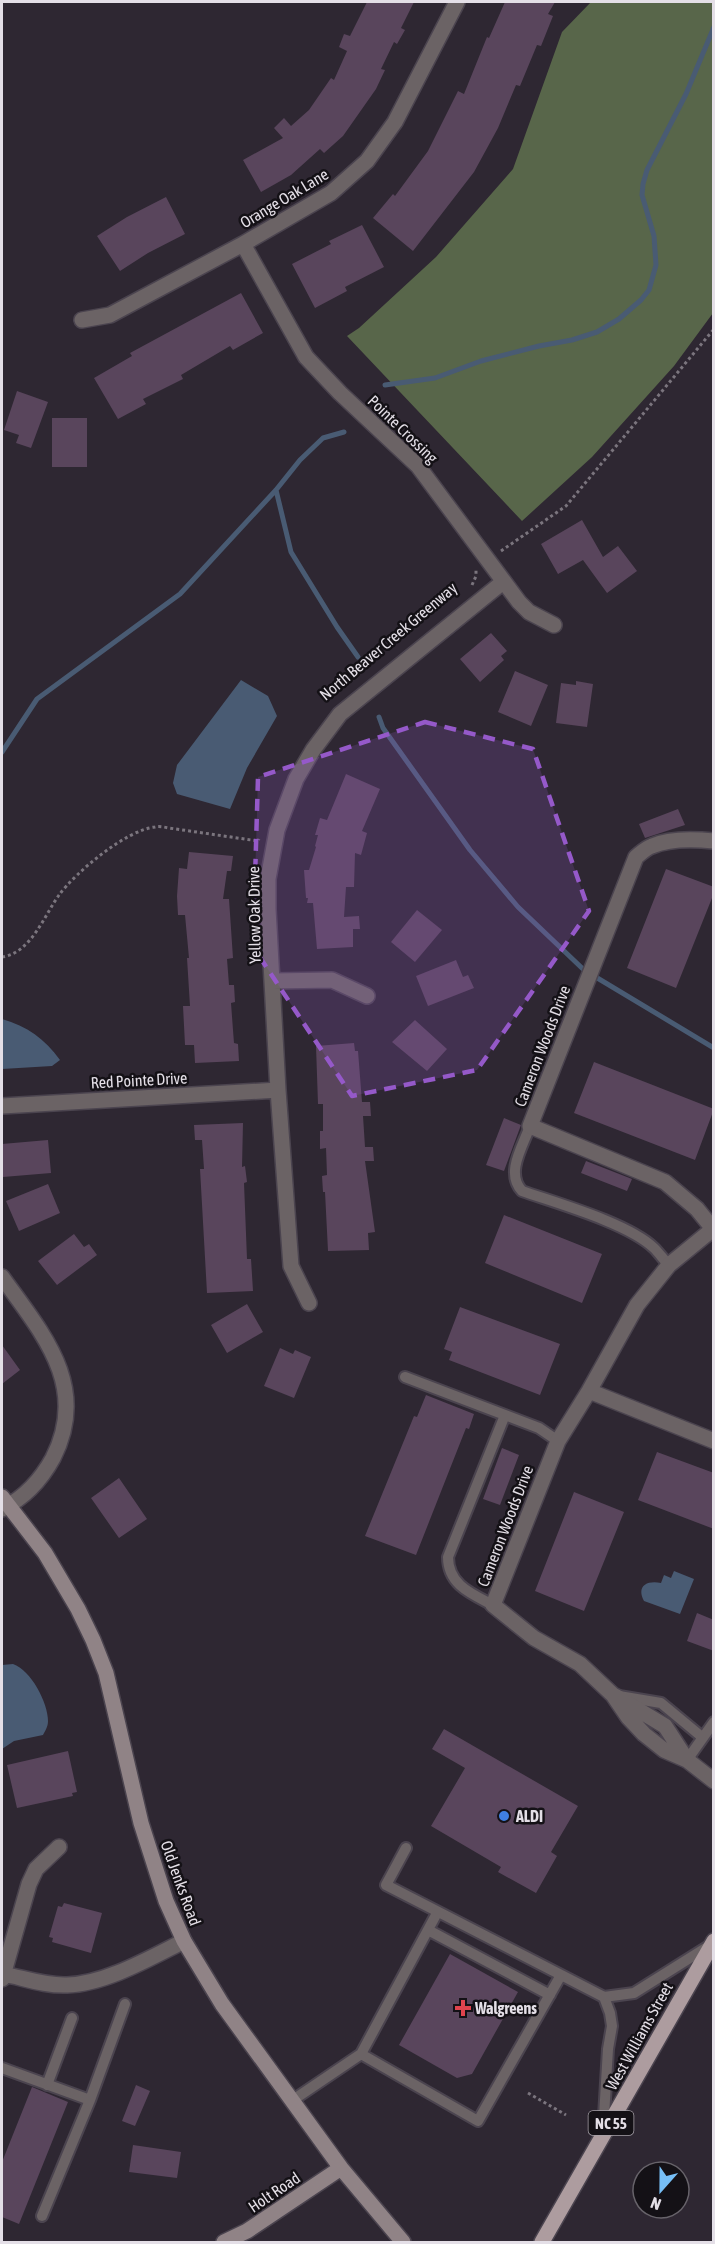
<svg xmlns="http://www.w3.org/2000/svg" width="715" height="2244" font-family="'Asap Condensed',sans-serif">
  <rect width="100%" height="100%" fill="#2e2732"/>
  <!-- forest -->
  <path fill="#58664a" d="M591,2H713V313L674,366L592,457L522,521L347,336L359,328L436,257L513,169L562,32Z"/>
  <!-- water -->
  <path fill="#495b73" d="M241,680L268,696L277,716L247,768L230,809L177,794L173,783L177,765Z
    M2,1019C27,1026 45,1039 60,1060L52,1066L2,1069Z
    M674,1571L694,1579L680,1614L644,1601C636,1586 647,1580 661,1583L664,1575L671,1578Z
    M13,1664C31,1670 48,1703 48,1721C48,1727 45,1731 43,1735L14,1741L2,1749V1665Z"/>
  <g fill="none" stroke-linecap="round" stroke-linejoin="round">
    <!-- stream -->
    <path stroke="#495b73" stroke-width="5" d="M385,385L435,378L481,361L539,346L572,340L597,332L619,319L641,300L649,290L656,265L654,236L642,195L643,184L647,170L686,94L714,27
      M276,490L291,552L337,627L358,657
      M379,717L383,728L470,850L518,907L584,970L714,1048
      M2,752L37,699L180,594L276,490L300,460L323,438L344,432"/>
  </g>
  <!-- building -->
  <path fill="#59455c" d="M367,2H414L401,28L405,30L397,44L394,42L381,69L385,70L376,89L343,136L324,153L320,149L291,175L261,192L243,160L283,138L274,128L284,118L291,126L309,110L331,78L334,80L347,51L339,47L344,34L350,36Z
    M505,2H555L548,14L553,16L541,46L537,45L520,86L516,85L498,128L474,172L413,251L373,218L393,194L395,196L428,151L458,91L464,94L487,37L489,38Z
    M166,197L185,234L148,253L120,271L97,236L127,217Z
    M362,225L384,267L345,287L347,291L315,308L292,264L331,244L329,241Z
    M241,293L263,333L233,350L230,346L181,375L183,379L143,399L146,404L118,419L94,378L132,356L130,353Z
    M17,391L48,402L31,448L16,443L19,435L4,430Z
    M52,418H87V467H52Z
    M582,520L603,557L618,546L637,571L607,593L583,560L558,574L541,544Z
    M491,633L507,651L501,656L504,660L480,682L460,659Z
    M515,671L548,685L531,726L498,712Z
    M576,681L593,684L587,727L556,723L561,683L576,685Z
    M346,774L380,789L362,831L367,833L361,855L355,853L354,887H346L344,917L359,916L360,929H353V947L317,949L313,903H307L308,898H306L304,870H309L316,847L315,846L318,835H315L320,818L327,820Z
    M678,809L685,825L645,838L639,824Z
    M189,852L233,856L231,871H227L223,899H229L233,958L227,959L229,985H234L235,1002L231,1003L233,1030L234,1043L238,1044L239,1061L195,1063L194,1045H185L183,1006H190L187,958H189L185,915H178L177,896L179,868L187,869Z
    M666,869L714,887V893L676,988L627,968Z
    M417,910L442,930L415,962L391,942Z
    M456,960L463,977L468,975L474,988L428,1006L416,976Z
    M415,1020L447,1049L427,1071L392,1042Z
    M354,1043L355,1051H358L362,1102H370L371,1116H363L365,1147H373L374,1161H365L375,1232L368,1233L369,1250L328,1251L325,1192H323L322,1176L327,1175L326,1148L320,1149V1131H323V1104H318L316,1046Z
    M594,1062L714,1109L695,1160L574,1113Z
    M504,1118L521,1125L504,1171L486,1165Z
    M243,1123L242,1167L245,1166L247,1182L244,1183L247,1259H251L253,1291L207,1293L200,1169H204L202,1140H195L194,1125Z
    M48,1140L51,1173L3,1177L2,1144Z
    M586,1161L632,1179L627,1191L581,1173Z
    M48,1184L60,1213L19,1231L6,1201Z
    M504,1215L602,1254L582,1303L485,1263Z
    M74,1234L84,1247L89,1244L97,1255L57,1285L38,1261Z
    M247,1304L263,1332L227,1353L211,1325Z
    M460,1307L560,1344L540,1395L449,1360L452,1352L444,1349Z
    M2,1345L20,1370L2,1384Z
    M280,1348L293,1354L295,1350L311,1357L294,1398L264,1386Z
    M426,1395L474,1414L469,1429L466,1428L416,1555L365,1536L414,1416L417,1417Z
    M502,1448L519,1455L500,1505L483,1499Z
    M657,1452L714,1473V1529L638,1500Z
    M119,1478L147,1519L119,1538L91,1498Z
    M574,1492L624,1512L584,1611L535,1591Z
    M697,1613L714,1620V1651L687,1641Z
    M444,1729L578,1806L551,1852L557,1856L536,1893L498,1872L501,1867L431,1826L465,1768L432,1749Z
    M68,1751L77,1792L72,1793L73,1796L17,1808L7,1765Z
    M64,1903L102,1913L91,1953L52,1942L53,1938L49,1937L58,1906L62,1907Z
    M450,1954L518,1992L472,2074L457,2078L399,2045Z
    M136,2085L150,2091L135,2126L122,2121Z
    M32,2087L68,2102L19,2224L2,2217V2162Z
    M133,2145L181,2152L177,2178L129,2172Z"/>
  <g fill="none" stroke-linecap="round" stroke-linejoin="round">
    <!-- lane casing -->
    <g stroke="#4b444f" stroke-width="14">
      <path id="lane" d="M530,1126C523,1146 505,1173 522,1191C556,1203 628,1223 654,1248C659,1253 664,1260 669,1265
        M405,1377L539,1428L558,1441
        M493,1605C472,1594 448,1585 448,1557L505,1415
        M619,1696L661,1703L702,1737
        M687,1760L714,1722
        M406,1848L386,1885L604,1997L634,1993L709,1946
        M428,1930L550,1995
        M361,2054L478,2121L561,1975
        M2,2068L90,2100L42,2216
        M47,2085L72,2018
        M90,2100L125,2004
        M293,2100L361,2054L437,1913
        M603,2133L608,2049L612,2026L610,2013L604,1997"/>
    </g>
    <!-- street casing -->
    <g stroke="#4b444f" stroke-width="18">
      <path id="street" d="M243,244L306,357L340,393L418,466L519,602L529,612L554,625
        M82,320L110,315L243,244L331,193L367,161L395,122L457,2
        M714,841C694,839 670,838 652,846C646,848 641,853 636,857L530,1126L665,1182L697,1209L714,1230
        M273,981L332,980L367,996
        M2,1106L278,1090
        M713,1229L669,1265L637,1305L589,1391L558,1441L493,1605L534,1638L580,1664L613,1695L628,1717L644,1734L664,1750L687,1760L714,1781
        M2,1277C42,1333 90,1386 53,1458C41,1480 24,1498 2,1509
        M309,1303L291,1266L278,1090L268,909V879L277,830L296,779L313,750L340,714L503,582
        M589,1391L714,1441
        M615,1696L665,1726L687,1760
        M3,1974C24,1978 45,1986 67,1985C105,1984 150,1958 184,1941
        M2,1979L29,1884L36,1869L59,1847"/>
    </g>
    <!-- secondary casing -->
    <g stroke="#4b444f" stroke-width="18">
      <path id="secondary" d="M2,1497L45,1553L78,1609L93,1640L106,1673L141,1823L166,1901L184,1941L222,2004L341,2168L403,2242
        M224,2242L247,2231L341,2168"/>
    </g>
    <!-- primary casing -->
    <g stroke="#4b444f" stroke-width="18">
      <path id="primary" d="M542,2242L714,1941"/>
    </g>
    <!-- path -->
    <path stroke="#7b757e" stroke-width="3" stroke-dasharray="3 3" stroke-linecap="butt" d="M501,551L566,506L714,329
      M472,585L476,576V569
      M2,957C31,953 44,916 59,895C76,872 126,830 155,827C159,826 164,827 169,828L258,841L259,839
      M528,2093L566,2115"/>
    <!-- lane -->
    <use href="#lane" stroke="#6b6365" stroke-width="10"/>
    <!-- street -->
    <use href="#street" stroke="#6b6365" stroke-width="15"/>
    <!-- secondary -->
    <use href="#secondary" stroke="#908386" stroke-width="15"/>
    <!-- primary -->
    <use href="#primary" stroke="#ad9c9f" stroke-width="15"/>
  </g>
  <!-- marked area -->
  <path fill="#9559c9" fill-opacity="0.2" stroke="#9559c9" stroke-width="4.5" stroke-dasharray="12 8" stroke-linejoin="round" d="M425,722L533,749L589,911L477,1070L352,1096L253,947L258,777Z"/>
  <!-- markers -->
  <circle fill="#3f7fe0" stroke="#141116" stroke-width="2" cx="504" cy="1816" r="6"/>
  <path fill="#e0444e" stroke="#141116" stroke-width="2" d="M460 1999h6v6h6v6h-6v6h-6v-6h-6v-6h6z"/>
  <g text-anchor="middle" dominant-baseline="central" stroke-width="5" stroke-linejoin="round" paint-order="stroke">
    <!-- shield labels -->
    <rect fill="#141116" stroke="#a6a1a8" stroke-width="1.5" x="588.5" y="2111" width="45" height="24" rx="4.5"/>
    <g font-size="15" font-weight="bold" fill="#e4dfe7">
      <text x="611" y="2123">NC 55</text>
    </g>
    <!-- street labels -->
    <g font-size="16" fill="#e4dfe7" stroke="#141116">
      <text transform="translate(284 198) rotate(-31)">Orange Oak Lane</text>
      <text transform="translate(403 429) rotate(44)">Pointe Crossing</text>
      <text transform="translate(388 641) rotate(-40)">North Beaver Creek Greenway</text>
      <text transform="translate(254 915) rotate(-91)">Yellow Oak Drive</text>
      <text transform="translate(542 1046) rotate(-69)">Cameron Woods Drive</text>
      <text transform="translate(139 1080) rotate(-3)">Red Pointe Drive</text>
      <text transform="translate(505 1526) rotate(-69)">Cameron Woods Drive</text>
      <text transform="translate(181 1883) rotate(70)">Old Jenks Road</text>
      <text transform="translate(639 2036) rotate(-61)">West Williams Street</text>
      <text transform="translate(274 2192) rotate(-34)">Holt Road</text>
    </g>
    <!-- poi labels -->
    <g font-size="16" font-weight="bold" fill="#e4dfe7" stroke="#141116" text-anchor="start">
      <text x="516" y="1816">ALDI</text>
      <text x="475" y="2008">Walgreens</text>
    </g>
  </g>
  <!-- border -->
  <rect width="715" height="2244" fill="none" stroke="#e4dfe7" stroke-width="6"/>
  <!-- north arrow -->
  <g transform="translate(661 2190) rotate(201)"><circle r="28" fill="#141116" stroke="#67636a" stroke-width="1.5"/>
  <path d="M0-4.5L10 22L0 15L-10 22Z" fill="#77bff7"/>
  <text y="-9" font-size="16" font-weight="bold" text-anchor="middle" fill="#e4dfe7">N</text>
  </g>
</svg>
